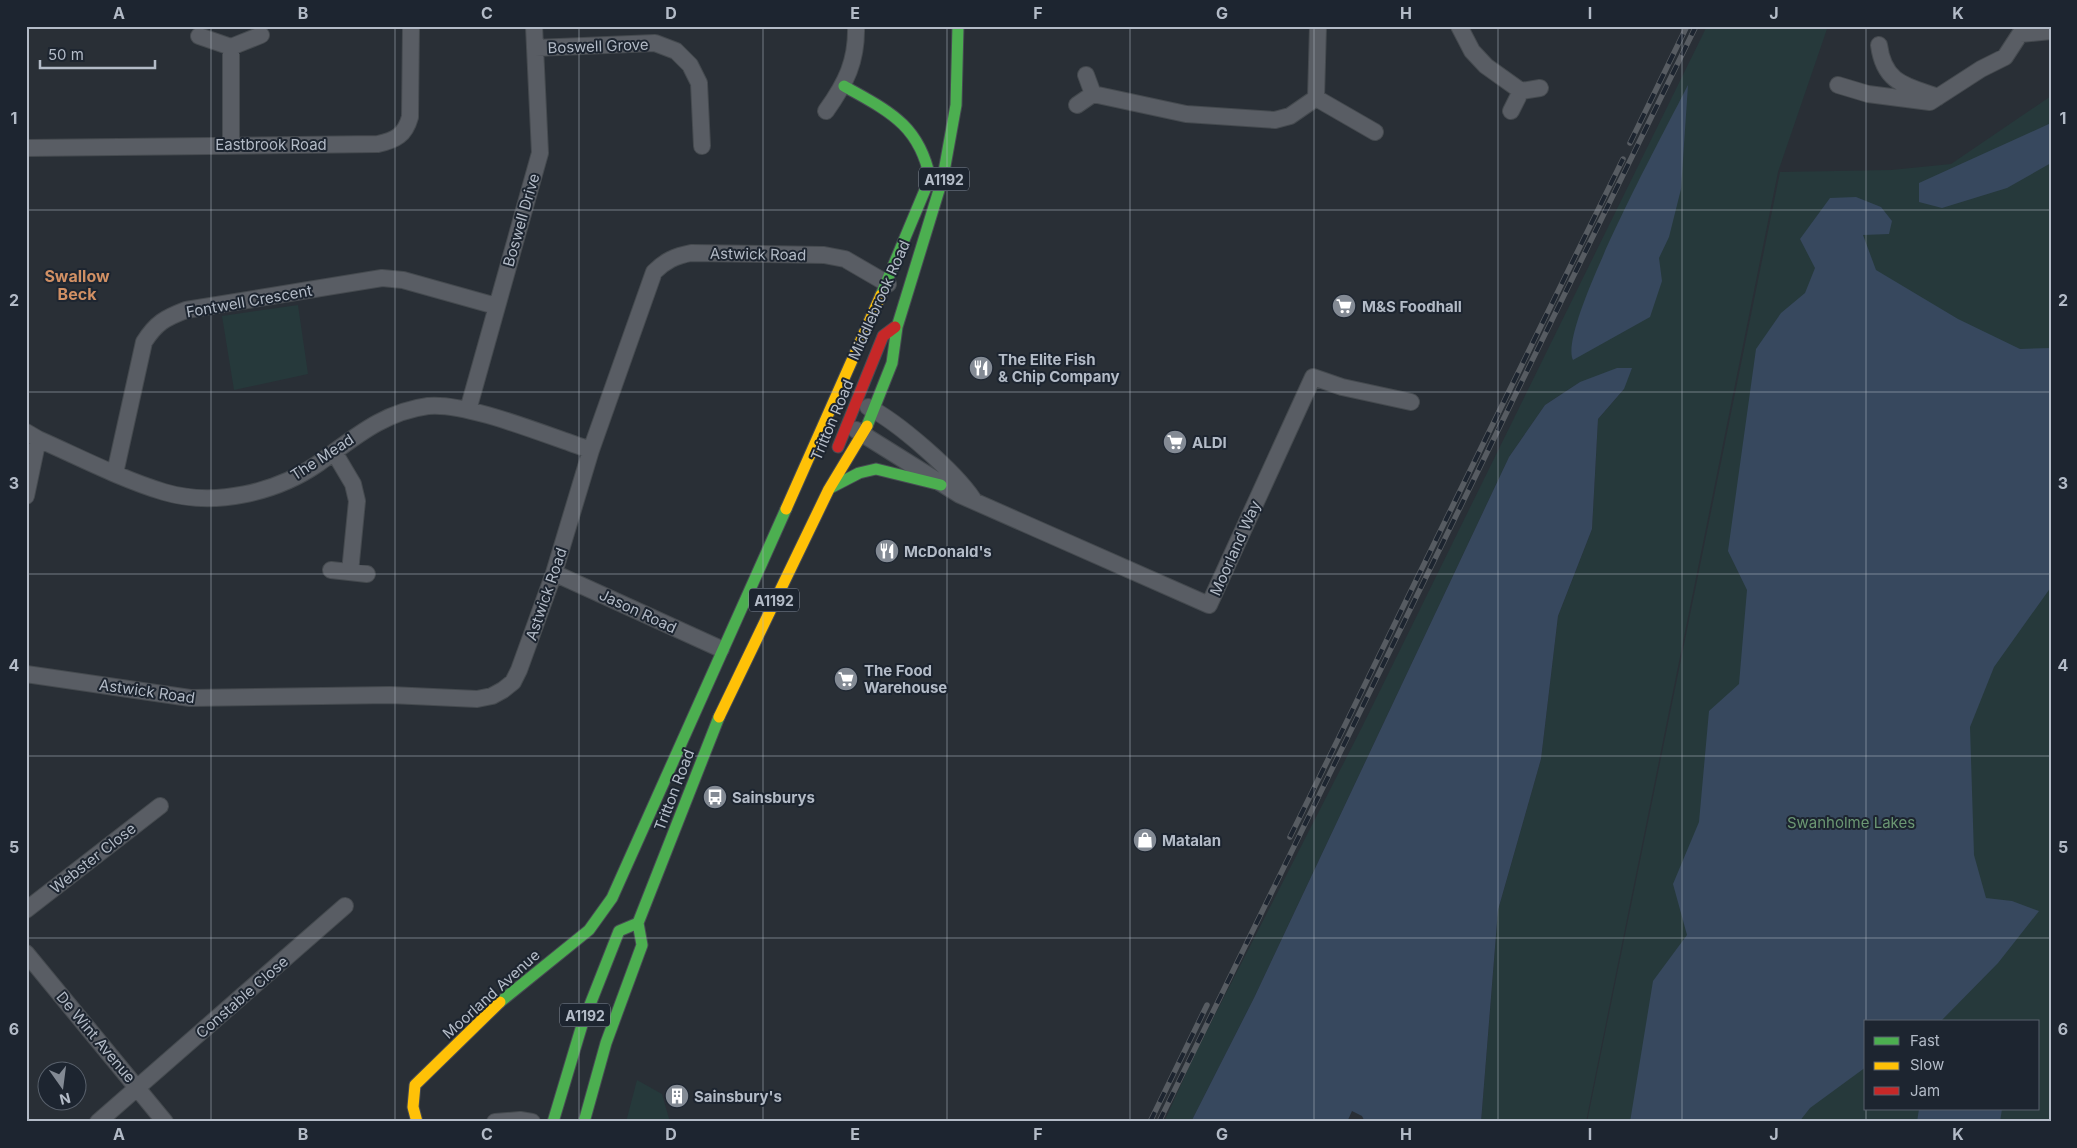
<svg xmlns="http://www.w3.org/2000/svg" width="2077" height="1148" font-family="Inter,sans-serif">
  <rect width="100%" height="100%" fill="#292f36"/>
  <!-- green -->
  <path fill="#26393b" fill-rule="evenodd" d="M1707,26H1828L1778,172L1586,1122H1481L1498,910L1541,759L1558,616L1592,529L1598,419L1624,389L1580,382L1545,405L1509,457L1254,998L1191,1122H1164L1195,1054L1362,727Z
    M2051,96V1122H1587L1780,172L1891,170L1951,164ZM1866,1022H2038V1109H1866Z
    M298,305L308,374L234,390L222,316Z
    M637,1080L662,1094L670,1122H626Z"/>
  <!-- water -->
  <path fill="#37485e" d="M1688,85L1681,189L1669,237L1659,258L1662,281L1650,317L1573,360C1557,328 1668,125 1688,85Z
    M2051,123V163L2007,188L1942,208L1919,202V183Z
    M1856,197L1881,207L1892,221L1889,234L1863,235L1876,270L1958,319L2020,349L2051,348V587L1994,667L1970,727L1974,855L1986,898L2012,901L2039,911L1998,963L1940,1022H1866V1067L1810,1108L1799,1122H1630L1653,981L1687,935L1673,884L1699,822L1709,711L1739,684L1747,590L1728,551L1756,349L1781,313L1805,293L1815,268L1800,239L1830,198Z
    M1617,368H1632L1624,389L1598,419L1592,529L1558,616L1541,759L1498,910L1481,1122H1365L1362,1116L1352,1111L1347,1122H1191L1254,998L1509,457L1545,405L1580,382Z
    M1919,1109H2002L2000,1122H1917Z"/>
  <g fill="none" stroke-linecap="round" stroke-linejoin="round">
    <!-- street casing -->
    <g stroke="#454a4f" stroke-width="18">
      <path id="street" d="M1459,26L1472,51L1486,66L1521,91L1511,111
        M199,36L231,47V144
        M1879,45C1884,84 1907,86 1938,97
        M231,47L261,35
        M535,48L655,43L676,51L690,65L699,83L702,146
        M1086,75L1093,94
        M1838,85L1868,94L1930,102L1981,69L2005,57L2020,34L2051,31
        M1521,91L1540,88
        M1316,98L1375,132
        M1077,105L1093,94L1186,114L1275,120L1290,116L1316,98L1318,26
        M826,111C846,83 857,61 856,26
        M26,148L378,144C396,140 405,135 410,117L411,26
        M868,407C898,422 954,471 973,499
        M468,410L540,153L534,26
        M856,430L960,495L1209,605L1313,377L1342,387L1411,402
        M26,432L38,439C79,457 121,479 164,492C214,507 276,493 319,463C354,438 383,412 428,406C468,402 550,437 591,450
        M334,452L353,484L357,501L350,572
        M115,473L144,342C156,323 165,318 186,310L382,278L403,280L496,306
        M26,496L38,439
        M331,570L367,574
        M554,573L721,649
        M26,674L190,698L390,695L477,699L492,696L503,690L513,682L519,670L554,573L591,450L654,272C665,261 675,256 691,253L824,255L845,259L888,284
        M26,910L160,806
        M26,953L165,1122
        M98,1122L345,906
        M495,1122L520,1120L532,1122"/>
    </g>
    <!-- fast casing -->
    <g stroke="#474b53" stroke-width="13">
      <path id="fast" d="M844,86C888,111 919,124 930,178L881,295
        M867,426L892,363L897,327L943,177L956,105L958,26
        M832,487L859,473L876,469L941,485
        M500,1002L589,930L612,898L786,509
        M553,1122L582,1025L619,931L638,923
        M584,1122L606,1043L642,945L638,923L719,717"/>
    </g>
    <!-- slow casing -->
    <g stroke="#474b53" stroke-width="13">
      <path id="slow" d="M786,509L881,295
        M719,717L829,489L867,426
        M417,1122L413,1107L415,1085L500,1002"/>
    </g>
    <!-- jam casing -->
    <g stroke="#474b53" stroke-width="13">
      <path id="jam" d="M838,447L883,336L895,327"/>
    </g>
    <!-- street -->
    <use href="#street" stroke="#595d64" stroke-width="16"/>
    <!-- fast -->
    <use href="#fast" stroke="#4caf50" stroke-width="11"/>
    <!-- slow -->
    <use href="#slow" stroke="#ffc107" stroke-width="11"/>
    <!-- jam -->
    <use href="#jam" stroke="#c62828" stroke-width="11"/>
    <!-- rail casing -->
    <g stroke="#575c62" stroke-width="5.5">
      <path id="rail" d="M1630,143L1687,26
        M1290,837L1623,159
        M1150,1122L1207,1005
        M1159,1122L1696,26"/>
    </g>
    <!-- rail -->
    <use href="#rail" stroke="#1d2530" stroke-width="4" stroke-dasharray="11" stroke-linecap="butt"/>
  </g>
  <!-- grid -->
  <path fill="none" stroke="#b3bbc7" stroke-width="1" stroke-opacity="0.55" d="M211,26V1122M395,26V1122M579,26V1122M763,26V1122M947,26V1122M1130,26V1122M1314,26V1122M1498,26V1122M1682,26V1122M1866,26V1122M26,210H2051M26,392H2051M26,574H2051M26,756H2051M26,938H2051"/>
  <!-- icons -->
  <defs>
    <g id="supermarket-disc" transform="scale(1.25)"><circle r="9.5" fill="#838a94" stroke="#1d2530"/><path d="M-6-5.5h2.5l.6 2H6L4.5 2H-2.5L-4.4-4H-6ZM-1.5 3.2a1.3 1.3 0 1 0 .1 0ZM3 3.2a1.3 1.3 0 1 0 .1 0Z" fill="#fff"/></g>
    <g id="restaurant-disc" transform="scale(1.25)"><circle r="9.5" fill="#838a94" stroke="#1d2530"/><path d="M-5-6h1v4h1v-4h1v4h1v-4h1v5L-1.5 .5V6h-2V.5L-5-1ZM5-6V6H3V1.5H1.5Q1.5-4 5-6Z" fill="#fff"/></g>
    <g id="bus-disc" transform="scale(1.25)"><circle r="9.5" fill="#838a94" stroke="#1d2530"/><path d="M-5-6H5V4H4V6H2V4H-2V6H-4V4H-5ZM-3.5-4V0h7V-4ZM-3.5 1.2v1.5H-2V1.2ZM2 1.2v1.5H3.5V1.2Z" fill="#fff"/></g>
    <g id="shop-disc" transform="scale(1.25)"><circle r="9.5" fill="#838a94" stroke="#1d2530"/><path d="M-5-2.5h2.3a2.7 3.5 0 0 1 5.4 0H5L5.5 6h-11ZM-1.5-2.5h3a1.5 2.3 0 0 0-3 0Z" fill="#fff"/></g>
    <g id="building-disc" transform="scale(1.25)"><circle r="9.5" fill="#838a94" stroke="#1d2530"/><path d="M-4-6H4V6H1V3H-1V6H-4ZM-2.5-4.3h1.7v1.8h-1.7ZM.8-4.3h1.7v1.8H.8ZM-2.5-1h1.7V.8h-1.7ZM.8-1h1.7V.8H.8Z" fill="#fff"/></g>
  </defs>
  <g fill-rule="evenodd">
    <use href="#supermarket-disc" x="1344" y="306"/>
    <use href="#restaurant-disc" x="981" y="368"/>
    <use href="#supermarket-disc" x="1175" y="442"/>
    <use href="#restaurant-disc" x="887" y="551"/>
    <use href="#supermarket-disc" x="846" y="679"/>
    <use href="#bus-disc" x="715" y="797"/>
    <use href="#shop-disc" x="1145" y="840"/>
    <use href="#building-disc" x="677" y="1096"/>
  </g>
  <g text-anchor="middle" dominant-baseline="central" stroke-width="4" stroke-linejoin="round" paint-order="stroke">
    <!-- shield labels -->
    <g fill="#1d2530" stroke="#868e9a" stroke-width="1">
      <rect x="919" y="167.5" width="50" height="23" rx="4"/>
      <rect x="749" y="588.5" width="50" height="23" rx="4"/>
      <rect x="560" y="1003.5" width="50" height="23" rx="4"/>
    </g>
    <g font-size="14" font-weight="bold" fill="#b3bbc7">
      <text x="944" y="179">A1192</text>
      <text x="774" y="600">A1192</text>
      <text x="585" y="1015">A1192</text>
    </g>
    <!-- street labels -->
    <g font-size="15" fill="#b3bbc7" stroke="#1d2530">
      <text transform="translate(598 46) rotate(-2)">Boswell Grove</text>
      <text x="271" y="144">Eastbrook Road</text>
      <text transform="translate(521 220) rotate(-74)">Boswell Drive</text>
      <text transform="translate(758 254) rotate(1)">Astwick Road</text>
      <text transform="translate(879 300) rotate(-66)">Middlebrook Road</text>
      <text transform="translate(249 301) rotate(-10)">Fontwell Crescent</text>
      <text transform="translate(832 420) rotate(-67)">Tritton Road</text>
      <text transform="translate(322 457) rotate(-33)">The Mead</text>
      <text transform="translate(1235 548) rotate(-66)">Moorland Way</text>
      <text transform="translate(546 594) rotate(-71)">Astwick Road</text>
      <text transform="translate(638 611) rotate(25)">Jason Road</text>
      <text transform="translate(147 691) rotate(8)">Astwick Road</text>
      <text transform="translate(674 790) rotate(-69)">Tritton Road</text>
      <text transform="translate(93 858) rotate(-38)">Webster Close</text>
      <text transform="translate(491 994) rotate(-42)">Moorland Avenue</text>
      <text transform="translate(242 997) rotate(-41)">Constable Close</text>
      <text transform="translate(96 1037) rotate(50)">De Wint Avenue</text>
    </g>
    <!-- poi labels -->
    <g font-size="15" font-weight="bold" fill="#b3bbc7" stroke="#1d2530" text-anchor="start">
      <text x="1362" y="306">M&amp;S Foodhall</text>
      <text x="998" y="359">The Elite Fish<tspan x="998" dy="17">&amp; Chip Company</tspan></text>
      <text x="1192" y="442">ALDI</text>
      <text x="904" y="551">McDonald's</text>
      <text x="864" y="670">The Food<tspan x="864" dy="17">Warehouse</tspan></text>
      <text x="732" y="797">Sainsburys</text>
      <text x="1162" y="840">Matalan</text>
      <text x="694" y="1096">Sainsbury's</text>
    </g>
    <!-- park labels -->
    <g font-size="15" fill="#6b9773" stroke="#1d2530">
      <text x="1851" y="822">Swanholme Lakes</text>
    </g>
    <!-- neighbourhood labels -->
    <g font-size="16" font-weight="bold" fill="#d19064" stroke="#1d2530">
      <text x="77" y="276">Swallow<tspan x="77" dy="18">Beck</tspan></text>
    </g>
  </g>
  <!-- border -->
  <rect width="2077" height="1148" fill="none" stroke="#1d2530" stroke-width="55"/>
  <!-- legend -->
  <rect x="1864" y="1020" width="175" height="90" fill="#1d2530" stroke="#59616c"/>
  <rect x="1874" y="1037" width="25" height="8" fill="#4caf50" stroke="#59616c"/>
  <text x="1910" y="1046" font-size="15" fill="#b3bbc7">Fast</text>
  <rect x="1874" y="1062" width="25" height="8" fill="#ffc107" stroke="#59616c"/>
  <text x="1910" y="1070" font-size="15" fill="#b3bbc7">Slow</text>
  <rect x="1874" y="1087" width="25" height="8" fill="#c62828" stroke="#59616c"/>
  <text x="1910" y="1096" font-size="15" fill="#b3bbc7">Jam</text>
  <!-- north arrow -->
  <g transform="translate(62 1086) rotate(166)"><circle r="24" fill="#1d2530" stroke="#59616c"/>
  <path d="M0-4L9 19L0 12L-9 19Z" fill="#838a94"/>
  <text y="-8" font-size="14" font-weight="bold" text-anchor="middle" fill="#b3bbc7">N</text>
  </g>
  <!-- scale -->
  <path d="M40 60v8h115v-8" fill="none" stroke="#b3bbc7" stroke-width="2.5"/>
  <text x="48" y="60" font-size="15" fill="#b3bbc7" stroke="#1d2530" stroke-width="4" paint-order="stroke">50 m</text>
  <rect x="28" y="28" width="2022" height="1092" fill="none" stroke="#b3bbc7" stroke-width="2"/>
  <g font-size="16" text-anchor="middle" font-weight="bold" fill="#b3bbc7">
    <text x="119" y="19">A</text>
    <text x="303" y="19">B</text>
    <text x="487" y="19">C</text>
    <text x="671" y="19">D</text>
    <text x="855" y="19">E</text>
    <text x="1038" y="19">F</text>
    <text x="1222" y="19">G</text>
    <text x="1406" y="19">H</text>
    <text x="1590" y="19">I</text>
    <text x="1774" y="19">J</text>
    <text x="1958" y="19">K</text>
    <text x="14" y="124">1</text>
    <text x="2063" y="124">1</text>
    <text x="14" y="306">2</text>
    <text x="2063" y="306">2</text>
    <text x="14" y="489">3</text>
    <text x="2063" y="489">3</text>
    <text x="14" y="671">4</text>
    <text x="2063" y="671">4</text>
    <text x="14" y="853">5</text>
    <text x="2063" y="853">5</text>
    <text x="14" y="1035">6</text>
    <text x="2063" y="1035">6</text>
    <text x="119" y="1140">A</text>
    <text x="303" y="1140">B</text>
    <text x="487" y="1140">C</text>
    <text x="671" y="1140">D</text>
    <text x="855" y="1140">E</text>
    <text x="1038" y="1140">F</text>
    <text x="1222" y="1140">G</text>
    <text x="1406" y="1140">H</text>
    <text x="1590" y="1140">I</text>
    <text x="1774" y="1140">J</text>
    <text x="1958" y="1140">K</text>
  </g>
</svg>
